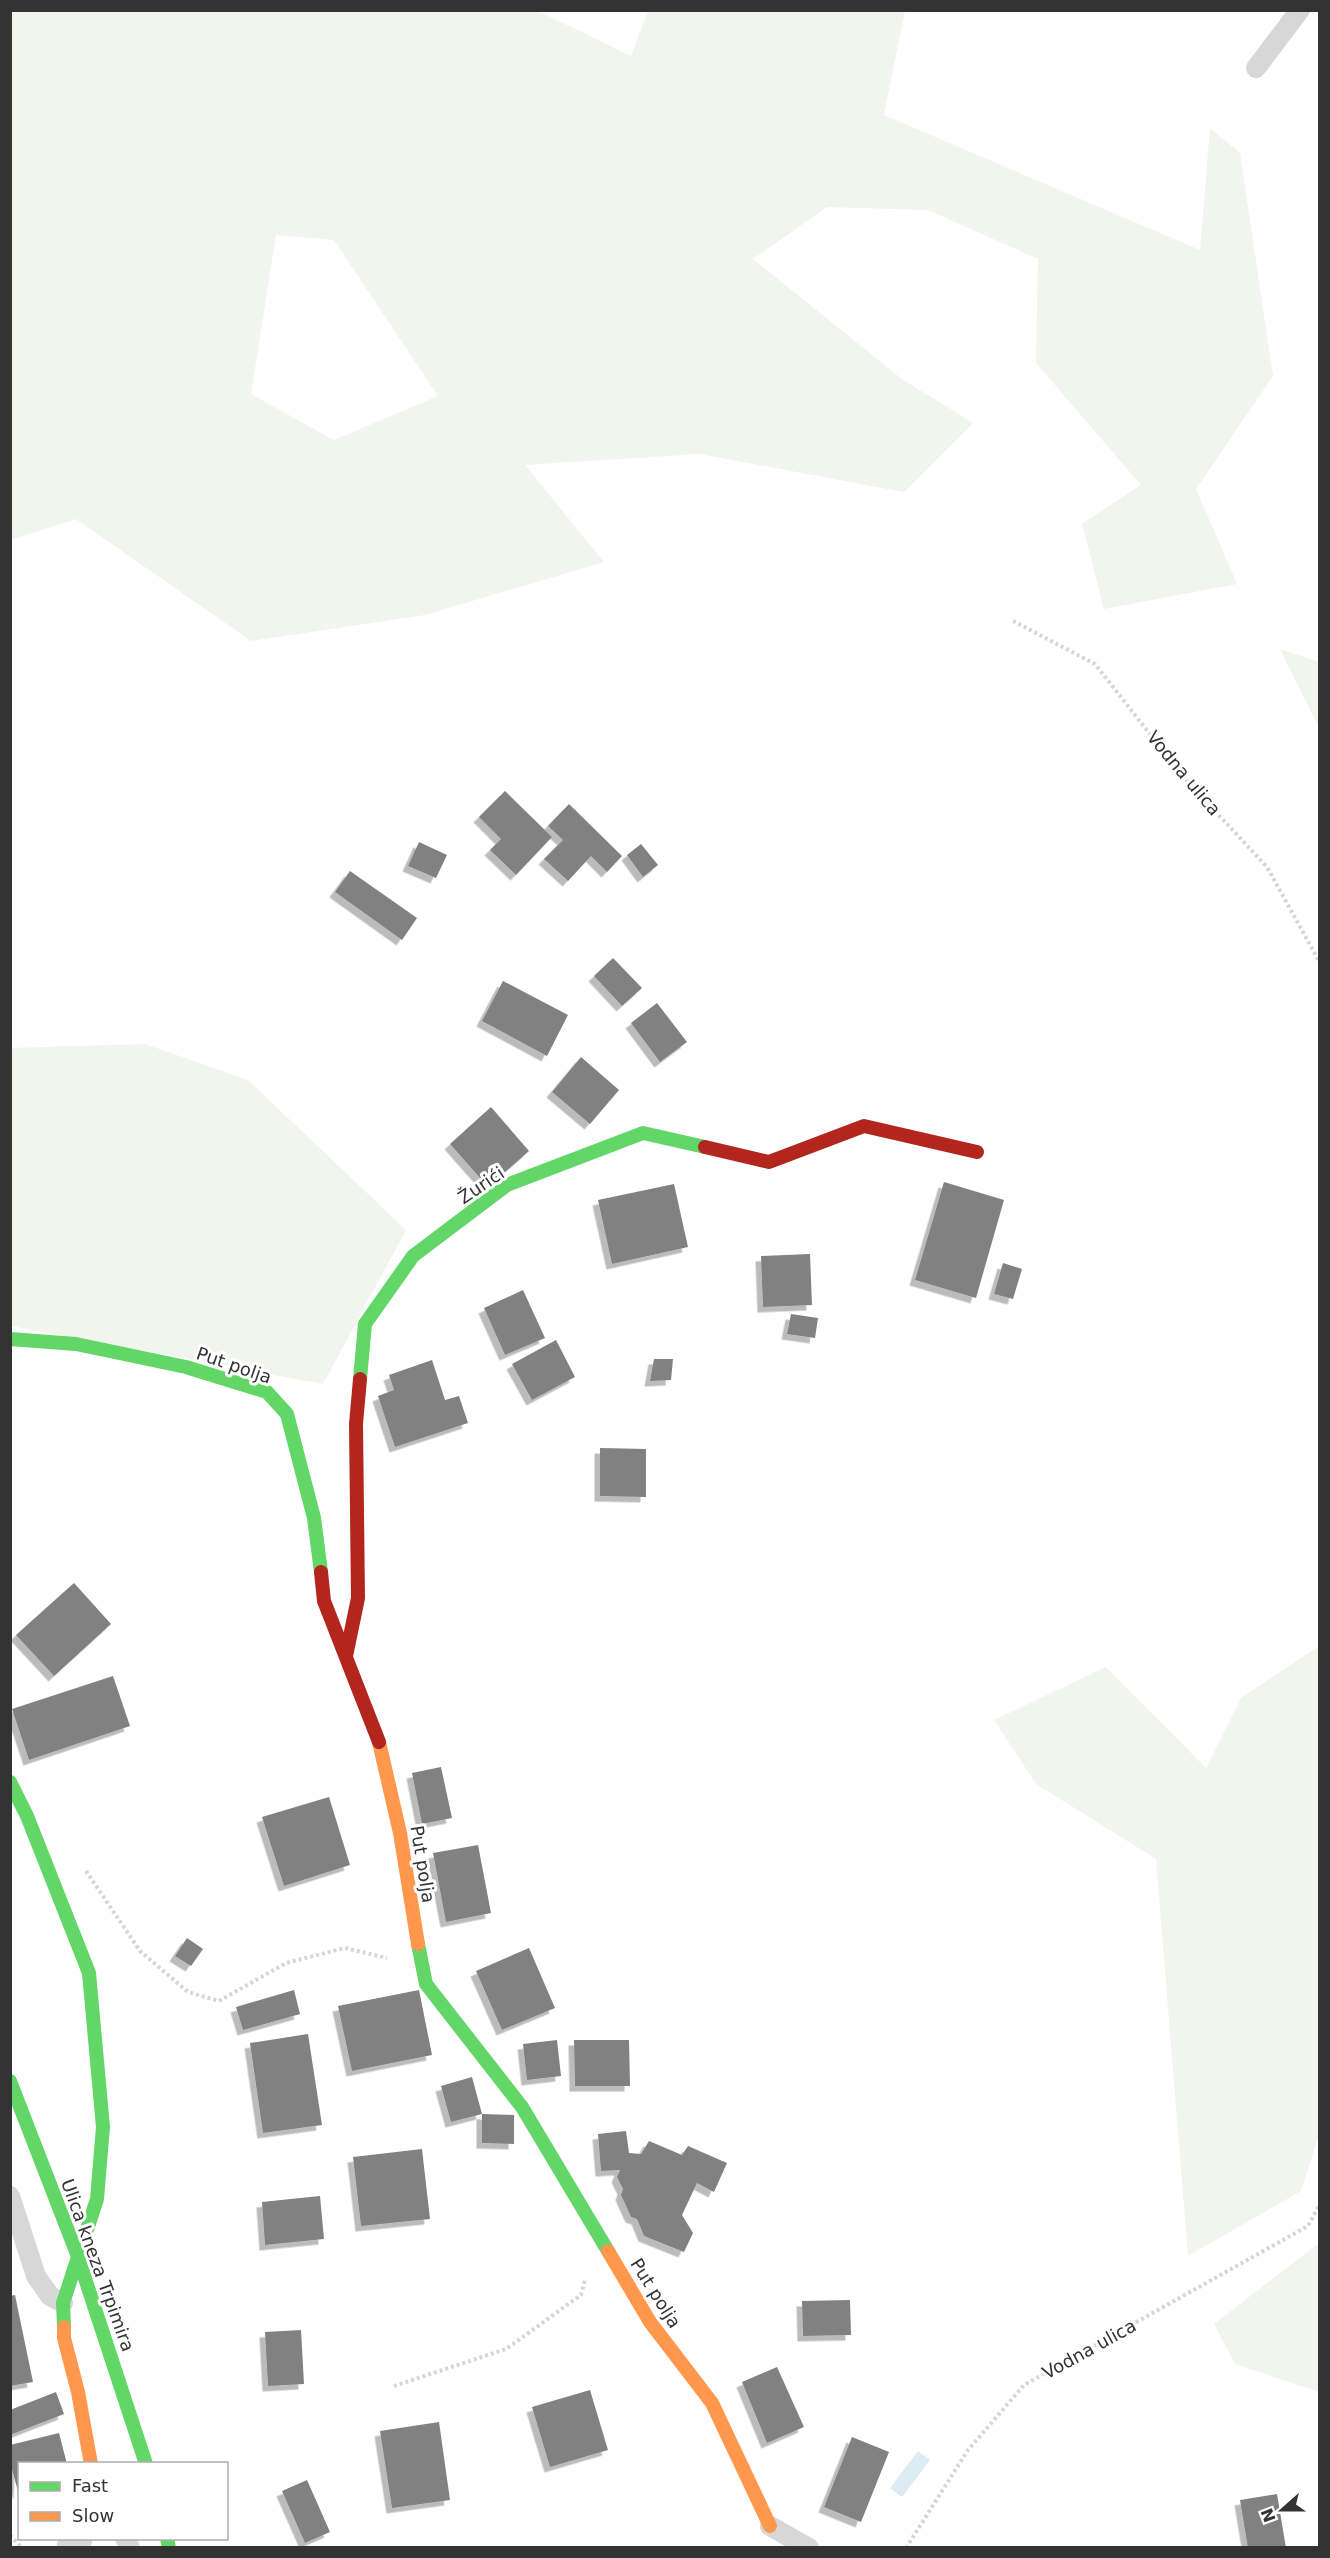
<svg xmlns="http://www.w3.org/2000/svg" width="1330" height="2558" font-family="'DejaVu Sans',sans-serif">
  <defs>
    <filter id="shadow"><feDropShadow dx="-5.5" dy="5.5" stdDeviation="0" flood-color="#0004"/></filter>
  </defs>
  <rect width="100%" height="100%" fill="#fff"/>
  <!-- green -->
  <path fill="#f1f5ed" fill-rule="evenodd" d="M10,11H538L631,56L648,11H905L884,115L1200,250L1210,128L1240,153L1273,376L1196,489L1237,584L1104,609L1082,524L1141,485L1036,363L1038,259L928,210L827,207L753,259L902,379L973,423L904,492L700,454L525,465L604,562L425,615L251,641L76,519L11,540ZM276,235L334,240L438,396L334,440L251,394Z
    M1280,649L1319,662V727Z
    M145,1044L248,1080L406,1230L323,1384L11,1326L10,1048Z
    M1319,1646V2135L1301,2191L1188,2256L1156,1859L1036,1784L994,1720L1106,1667L1206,1768L1241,1698Z
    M1319,2243V2392L1235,2364L1214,2324Z"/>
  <!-- water -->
  <path fill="#ddebf3" d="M918,2451L930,2460L902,2497L890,2488Z"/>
  <!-- building -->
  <path fill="#818181" filter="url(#shadow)" d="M505,791L552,837L516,875L490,850L501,839L479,817Z
    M569,804L622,856L607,872L591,856L568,881L544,859L563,840L548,826Z
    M419,842L447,855L436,878L408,866Z
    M641,844L658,865L643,877L627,855Z
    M350,871L417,918L402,940L335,892Z
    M613,958L642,988L622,1006L594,976Z
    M503,981L568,1015L547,1056L482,1021Z
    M657,1003L687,1042L660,1062L631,1023Z
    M581,1057L619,1090L590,1124L552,1092Z
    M491,1107L529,1151L488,1187L450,1144Z
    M944,1182L1004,1200L976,1298L915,1280Z
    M674,1184L688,1247L612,1264L598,1200Z
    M810,1254L812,1305L763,1307L761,1256Z
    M1003,1263L1022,1269L1013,1299L994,1294Z
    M523,1290L545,1338L505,1355L484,1308Z
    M791,1314L818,1318L815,1338L787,1334Z
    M556,1340L575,1377L532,1400L512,1364Z
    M654,1359H673L671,1380L650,1381Z
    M432,1360L445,1400L459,1396L468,1423L395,1447L378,1396L394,1390L389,1375Z
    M600,1448L646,1449V1497L600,1496Z
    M74,1583L111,1624L54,1676L16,1635Z
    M113,1676L130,1726L29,1760L12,1709Z
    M441,1767L452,1818L422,1824L412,1773Z
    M329,1797L350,1865L284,1886L262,1817Z
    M478,1845L491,1913L446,1922L433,1853Z
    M187,1938L203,1949L191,1966L175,1956Z
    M529,1948L555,2008L502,2030L476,1971Z
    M294,1990L300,2014L243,2030L236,2007Z
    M419,1990L432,2055L352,2071L338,2006Z
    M308,2034L322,2125L263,2133L250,2043Z
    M557,2040L561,2076L527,2080L523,2044Z
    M574,2040H629L630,2086H575Z
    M472,2077L482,2114L451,2122L441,2086Z
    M482,2114L514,2115V2144L482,2143Z
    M626,2131L629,2153L641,2154L649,2141L682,2155L688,2146L727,2163L714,2192L697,2183L682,2215L693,2233L684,2252L644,2236L637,2219L631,2217L621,2195L623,2189L617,2177L620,2170L601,2171L598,2134Z
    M422,2149L430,2219L361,2226L353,2157Z
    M320,2196L324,2239L265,2245L262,2202Z
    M15,2295L33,2382L10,2386V2296Z
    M850,2300L851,2335L803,2336L802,2301Z
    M301,2330L304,2384L268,2386L265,2332Z
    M777,2367L804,2427L767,2443L742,2382Z
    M590,2390L608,2450L550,2467L532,2407Z
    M56,2392L64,2414L10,2435V2410Z
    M439,2422L450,2500L392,2508L380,2431Z
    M59,2433L67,2464H20L19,2495L10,2462V2445Z
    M852,2437L889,2452L861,2522L824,2507Z
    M307,2480L330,2532L305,2543L282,2491Z
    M1277,2494L1286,2548H1248L1240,2500Z"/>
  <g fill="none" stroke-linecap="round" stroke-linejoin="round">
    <!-- path -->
    <path stroke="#d6d6d6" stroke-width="4" stroke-dasharray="3 3" stroke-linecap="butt" d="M1013,621L1095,664L1186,780L1267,867L1320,963
      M86,1871L140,1951L188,1992L219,2001L286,1963L345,1948L387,1958
      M394,2386L506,2349L581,2295L585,2279
      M10,2535L22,2548
      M906,2548L968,2450L1024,2385L1308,2226L1320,2204"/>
    <!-- lane -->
    <path stroke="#d7d7d7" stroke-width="20" d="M1256,68L1300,10
      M10,2196L36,2276L50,2296L63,2303
      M770,2526L809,2548
      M125,2538L130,2548"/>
    <!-- street -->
    <path stroke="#d7d7d7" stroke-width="33" d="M73,2548L76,2538"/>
    <!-- fast -->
    <path stroke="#63d668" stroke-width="14" d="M10,1339L76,1344L186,1367L267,1392L287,1414L314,1518L321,1572
      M360,1379L365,1324L413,1256L507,1185L643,1133L705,1147
      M10,1782L27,1816L89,1973L103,2127L97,2199L63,2303L64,2327
      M418,1944L426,1984L522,2107L608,2251
      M10,2081L77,2254L146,2464
      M167,2538L169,2548"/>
    <!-- slow -->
    <path stroke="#ff974d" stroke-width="14" d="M379,1742L400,1833L418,1944
      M608,2251L650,2322L712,2403L770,2526
      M64,2327V2338L78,2392L91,2464"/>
    <!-- jam -->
    <path stroke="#b3261e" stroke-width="14" d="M705,1147L769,1162L864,1126L977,1152
      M321,1572L324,1601L379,1742
      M346,1656L358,1598L356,1424L360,1379"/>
  </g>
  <g text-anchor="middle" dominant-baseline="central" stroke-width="6" stroke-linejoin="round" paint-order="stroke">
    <!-- street labels -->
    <g font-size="18" fill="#333" stroke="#fff">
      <text transform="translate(1184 773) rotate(50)">Vodna ulica</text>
      <text transform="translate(481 1185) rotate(-34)">Žurići</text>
      <text transform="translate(234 1365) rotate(19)">Put polja</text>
      <text transform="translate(423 1864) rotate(81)">Put polja</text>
      <text transform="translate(98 2265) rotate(70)">Ulica kneza Trpimira</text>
      <text transform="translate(656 2293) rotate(58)">Put polja</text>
      <text transform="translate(1089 2349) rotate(-29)">Vodna ulica</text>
    </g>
  </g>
  <!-- border -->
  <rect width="1330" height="2558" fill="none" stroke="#333333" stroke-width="24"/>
  <!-- legend -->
  <rect x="18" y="2462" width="210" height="78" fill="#ffffff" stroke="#adadad" stroke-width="1.5"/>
  <rect x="30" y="2482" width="30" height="9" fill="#63d668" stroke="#adadad" stroke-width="1.5"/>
  <text x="72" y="2492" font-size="18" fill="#333333">Fast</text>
  <rect x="30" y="2512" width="30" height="9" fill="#ff974d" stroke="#adadad" stroke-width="1.5"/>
  <text x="72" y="2522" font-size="18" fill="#333333">Slow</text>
  <!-- north arrow -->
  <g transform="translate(1282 2510) rotate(249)" stroke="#ffffff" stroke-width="4.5" paint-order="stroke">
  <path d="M0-4.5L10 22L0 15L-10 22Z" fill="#333333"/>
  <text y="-9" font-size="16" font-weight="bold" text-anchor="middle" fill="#333333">N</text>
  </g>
</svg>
